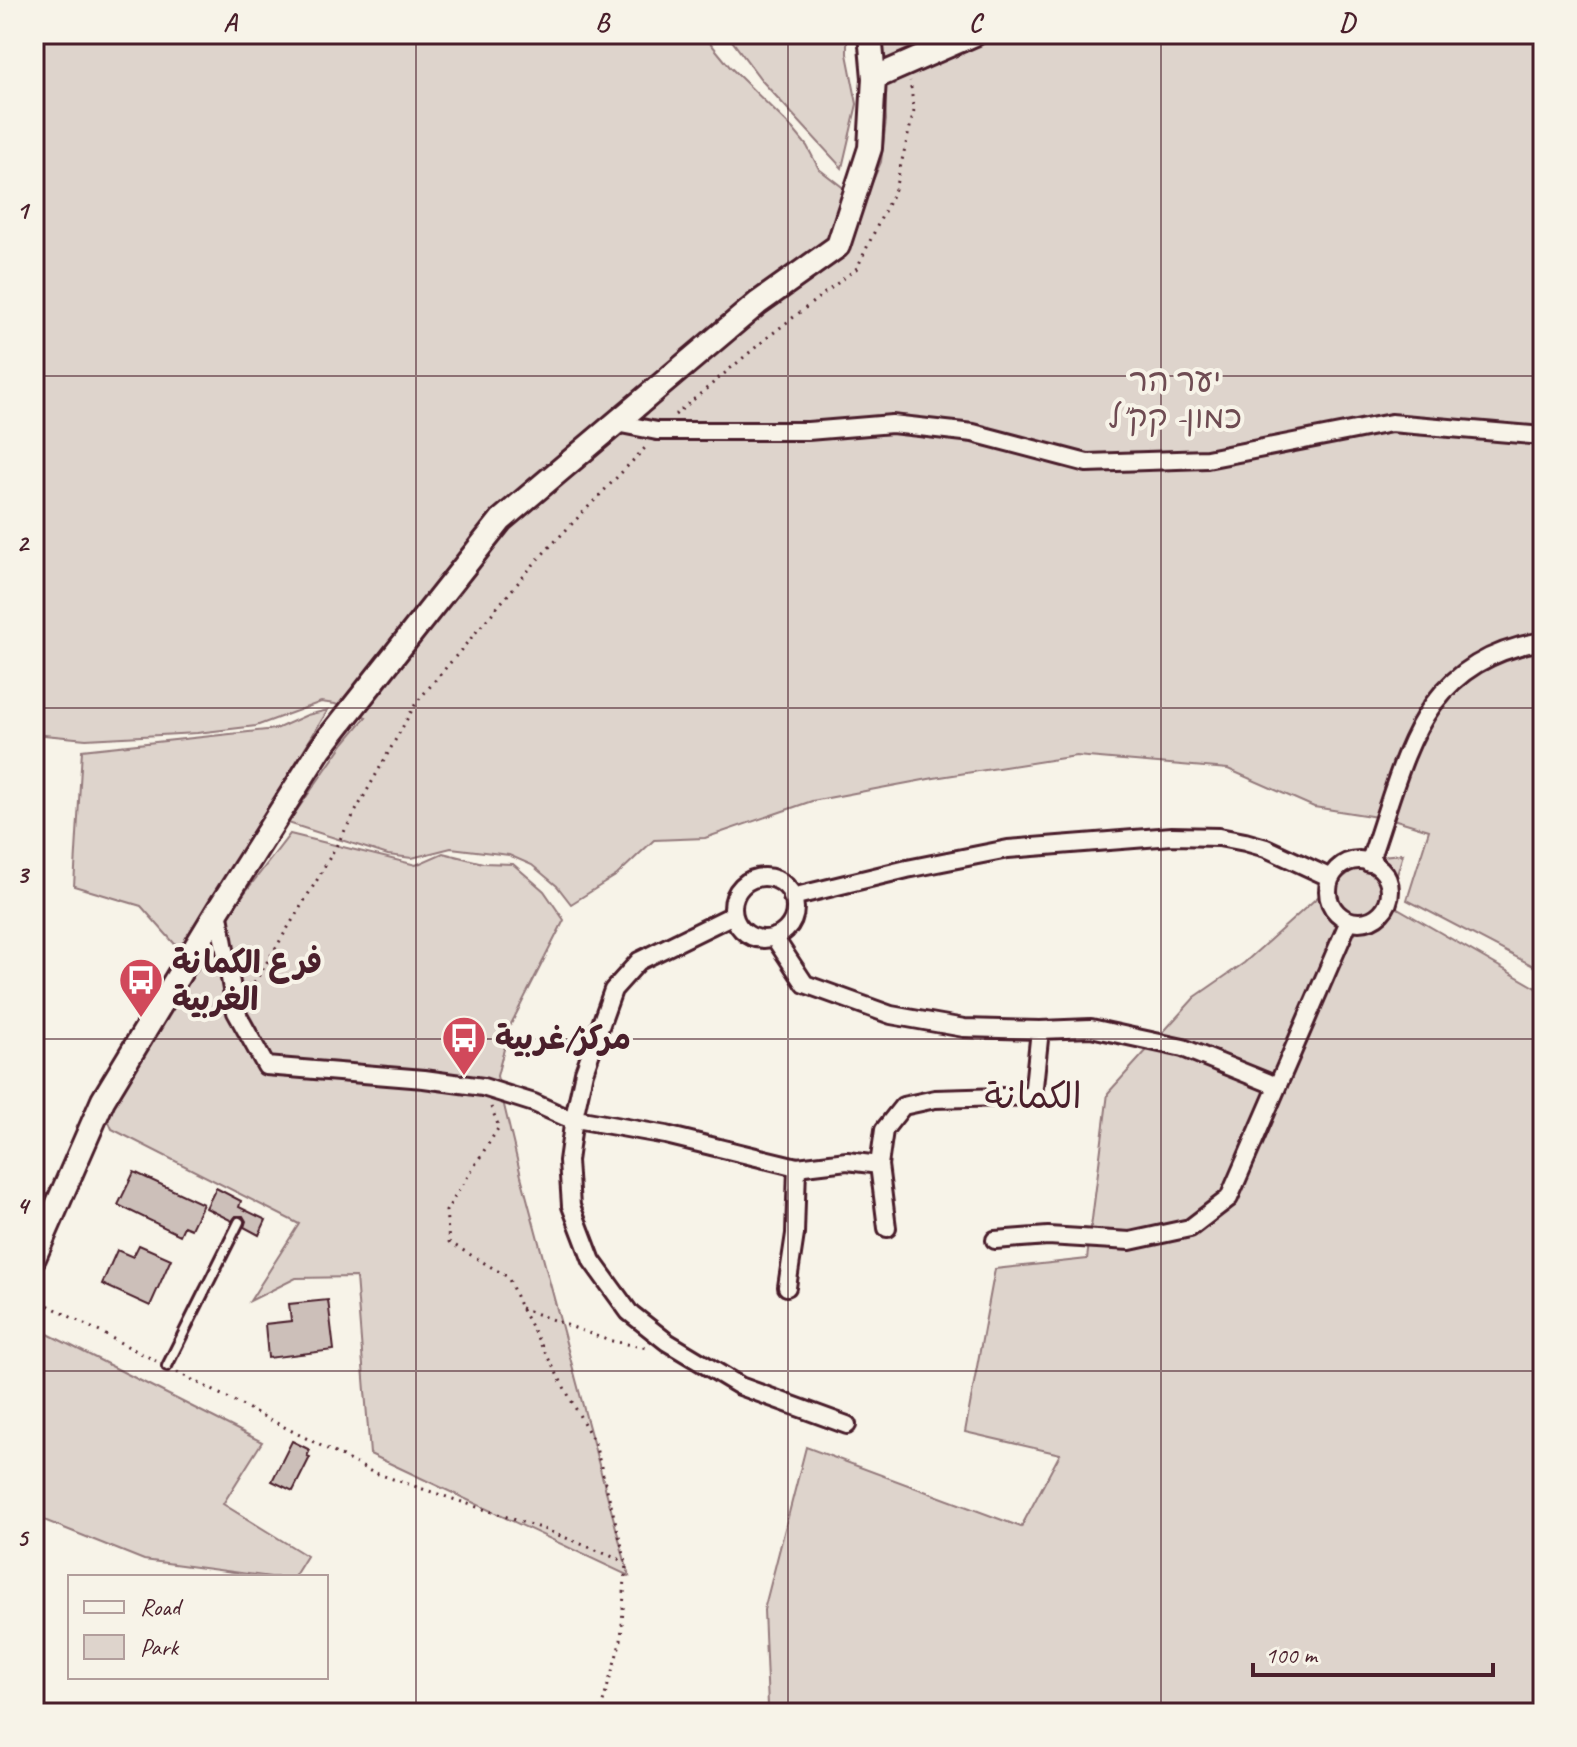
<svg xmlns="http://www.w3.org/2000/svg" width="1577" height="1747" font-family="Caveat,'Playpen Sans Arabic','Playpen Sans Hebrew',sans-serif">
  <rect width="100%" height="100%" fill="#f7f3e8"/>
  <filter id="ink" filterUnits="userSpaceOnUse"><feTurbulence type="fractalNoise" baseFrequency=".0125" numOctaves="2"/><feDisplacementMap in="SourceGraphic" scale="16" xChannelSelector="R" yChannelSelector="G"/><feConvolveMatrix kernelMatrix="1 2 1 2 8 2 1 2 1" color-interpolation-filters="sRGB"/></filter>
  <g filter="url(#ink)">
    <!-- green -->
    <path fill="#ded4cc" stroke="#947a7c" stroke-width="2" d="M34,34H703L730,67L793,129L807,146L819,169L863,203L881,162L886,120L883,34H1543V963L1539,969L1407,900L1429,830L1396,820L1314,807L1228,769L1076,756L934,778L812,801L705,838L654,840L617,875L571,904L557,886L532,865L509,855L451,848L412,858L388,855L288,823L344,743L366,717L335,704L321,702L256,726L197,733L86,739L34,734Z
      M727,34H847V54L857,104L842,168L763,82Z
      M328,710L181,951L141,906L74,886L82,750L276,729L307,715Z
      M290,834L416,865L443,853L483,863L513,864L544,891L564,920L510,1026L497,1076L521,1176L629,1576L370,1454L356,1277L296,1278L250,1301L299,1224L112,1129L106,1115L213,934Z
      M1403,854L1389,903L1540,990L1537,1110L1543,1120V1209L1539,1220L1537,1255L1543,1261V1713H774L768,1706L764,1610L806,1447L1021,1527L1060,1454L965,1432L995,1269L1087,1259L1108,1093L1195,997L1244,963L1320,895L1370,857Z
      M34,1327L262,1442L223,1504L307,1556L294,1577H271L144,1560L34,1516Z"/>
    <!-- building -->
    <path fill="#ccbfb9" stroke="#4a1f2b" stroke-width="2" d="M134,1172L203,1204L191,1229L184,1226L180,1235L118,1205Z
      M216,1188L241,1201L239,1207L266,1220L259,1235L244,1227L246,1221L243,1216H236L232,1221L206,1208Z
      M139,1245L171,1259L150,1306L102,1284L117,1250L133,1257Z
      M328,1300L334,1350L268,1358L265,1324L291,1321L289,1304Z
      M292,1441L310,1450L307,1456L310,1457L293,1491L272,1481Z"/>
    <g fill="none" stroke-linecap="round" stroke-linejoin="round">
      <!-- lane casing -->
      <g stroke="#4a1f2b" stroke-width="14">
        <path id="lane" d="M167,1366L239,1222"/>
      </g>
      <!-- street casing -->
      <g stroke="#4a1f2b" stroke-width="22">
        <path id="street" d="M616,423L657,431H808L892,424L973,433L1087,463L1207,459L1391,423L1543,436
          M1328 891a31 31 0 1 1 62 0a31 31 0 1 1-62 0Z
          M1369,863C1406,760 1416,662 1543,641
          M733 908a31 31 0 1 1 62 0a31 31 0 1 1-62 0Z
          M792,897L907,869L1008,849L1172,836L1219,837L1245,842L1266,848L1331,878
          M218,910L236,1012L266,1066L424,1079L483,1087L534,1103L565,1117L666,1135L797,1167L847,1161L879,1165L887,1228
          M733,915L639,961L613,990L584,1072L574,1118L568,1161L571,1206L592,1261L629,1312L667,1342L740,1386L847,1425
          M774,937L805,984L891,1015L964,1028L1040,1030
          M879,1165L884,1130L903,1106L935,1099L1033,1096L1040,1030L1091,1028L1183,1048L1277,1086
          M995,1240L1048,1236L1130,1241L1190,1228L1229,1198L1349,921
          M787,1287L795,1234L797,1167"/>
      </g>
      <!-- secondary casing -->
      <g stroke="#4a1f2b" stroke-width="28">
        <path id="secondary" d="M874,78L975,34
          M34,1258L103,1100L218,910L320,749L501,520L758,303L838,246L870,148L874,78L870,34"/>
      </g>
      <!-- path -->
      <path stroke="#4a1f2b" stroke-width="3" stroke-dasharray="2 6" stroke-linecap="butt" d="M675,415L768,337L857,268L895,189L914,111L910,81
        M250,990L320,875L416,703L539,558L646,447
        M491,1107L499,1127L446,1211L449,1242L508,1277L521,1308L595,1444L626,1562L621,1640L600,1713
        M34,1298L156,1361
        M521,1308L607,1340L647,1348
        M177,1372L372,1472L546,1530L626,1562
        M1530,1713L1543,1698"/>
      <!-- lane -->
      <use href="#lane" stroke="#f7f3e8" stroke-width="8"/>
      <!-- street -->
      <use href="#street" stroke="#f7f3e8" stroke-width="16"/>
      <!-- secondary -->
      <use href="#secondary" stroke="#f7f3e8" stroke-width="22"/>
    </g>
  </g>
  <!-- grid -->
  <path fill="none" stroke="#4a1f2b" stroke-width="2" stroke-opacity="0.55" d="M416,34V1713M788,34V1713M1161,34V1713M34,376H1543M34,708H1543M34,1039H1543M34,1371H1543"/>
  <!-- icons -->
  <defs>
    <g id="bus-pin" transform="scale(2.3)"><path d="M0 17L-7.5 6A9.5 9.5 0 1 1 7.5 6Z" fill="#d1495b" stroke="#f7f3e8"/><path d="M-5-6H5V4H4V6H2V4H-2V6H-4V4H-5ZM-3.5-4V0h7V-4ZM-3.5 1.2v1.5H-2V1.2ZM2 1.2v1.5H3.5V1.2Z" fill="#fff"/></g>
  </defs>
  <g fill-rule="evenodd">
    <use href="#bus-pin" x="141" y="980"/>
    <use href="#bus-pin" x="464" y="1038"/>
  </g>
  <g text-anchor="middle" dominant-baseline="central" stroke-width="8" stroke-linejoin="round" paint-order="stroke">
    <!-- park labels -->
    <g font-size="32" fill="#6f4c53" stroke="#f7f3e8">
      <text x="1175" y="380">יער הר<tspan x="1175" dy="37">כמון- קק"ל</tspan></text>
    </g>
    <!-- poi labels -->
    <g font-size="32" font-weight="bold" fill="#4a1f2b" stroke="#f7f3e8" text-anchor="start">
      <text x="172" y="962">فرع الكمانة<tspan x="172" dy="37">الغربية</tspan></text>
      <text x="495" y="1038">مركز/غربية</text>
    </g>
    <!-- quarter labels -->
    <g font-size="36" fill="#4a1f2b" stroke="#f7f3e8">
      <text x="1033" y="1096">الكمانة</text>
    </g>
  </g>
  <!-- margin -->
  <rect width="1577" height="1747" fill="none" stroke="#f7f3e8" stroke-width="88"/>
  <!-- legend -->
  <rect x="68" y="1575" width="260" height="104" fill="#f7f3e8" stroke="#b29e9c" stroke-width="2"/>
  <rect x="84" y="1601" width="40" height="12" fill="#f7f3e8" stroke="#b29e9c" stroke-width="2"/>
  <text x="140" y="1615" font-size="24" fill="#4a1f2b">Road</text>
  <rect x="84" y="1635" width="40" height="24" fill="#ded4cc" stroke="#b29e9c" stroke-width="2"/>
  <text x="140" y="1655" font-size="24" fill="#4a1f2b">Park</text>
  <!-- scale -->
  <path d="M1253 1663v12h240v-12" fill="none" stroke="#4a1f2b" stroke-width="4"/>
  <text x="1265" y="1663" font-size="24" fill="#4a1f2b" stroke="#f7f3e8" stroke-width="6" paint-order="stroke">100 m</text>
  <rect x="44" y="44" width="1489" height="1659" fill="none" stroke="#4a1f2b" stroke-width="3"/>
  <g font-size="26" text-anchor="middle" font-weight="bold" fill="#4a1f2b">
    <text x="230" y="31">A</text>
    <text x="602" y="31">B</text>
    <text x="975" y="31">C</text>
    <text x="1347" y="31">D</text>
    <text x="22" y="219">1</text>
    <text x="22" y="551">2</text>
    <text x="22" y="883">3</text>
    <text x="22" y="1214">4</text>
    <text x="22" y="1546">5</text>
  </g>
</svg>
